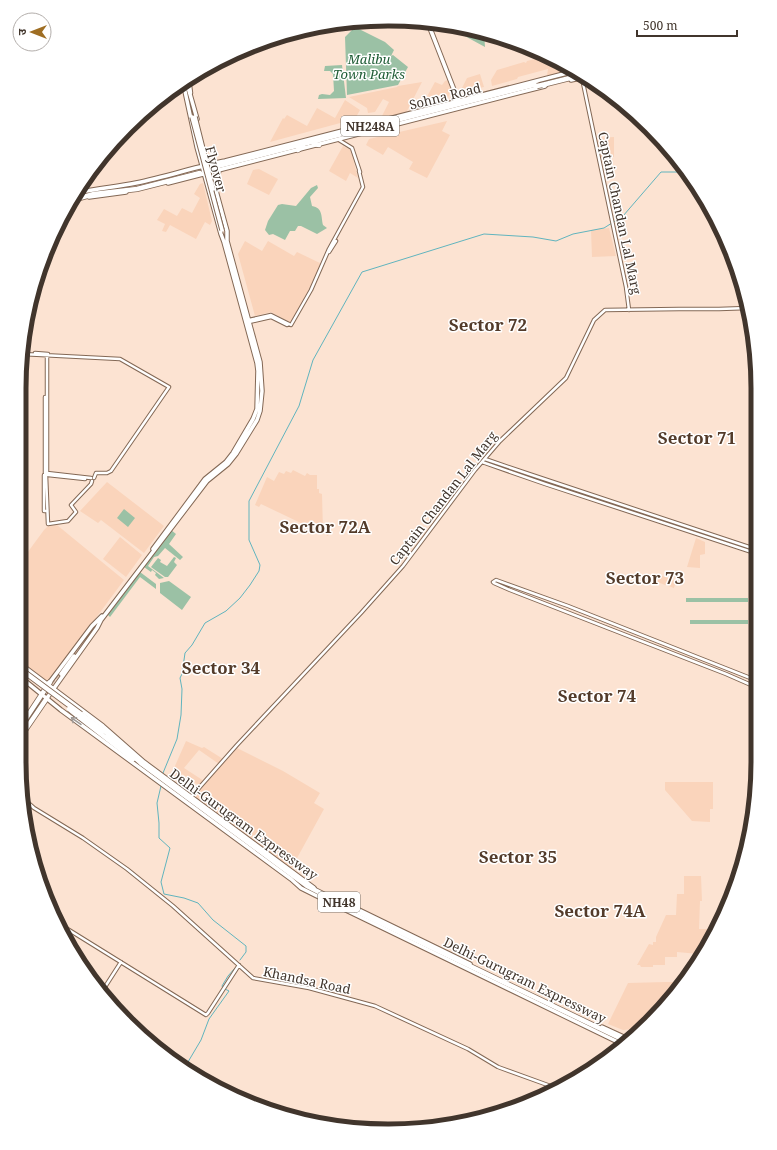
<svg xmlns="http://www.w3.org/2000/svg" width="777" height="1150" font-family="'Noto Serif','Noto Sans Devanagari',serif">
  <rect width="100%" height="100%" fill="#fce3d2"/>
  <!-- built -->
  <path fill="#fad4bb" d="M547,56L572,69L547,76L548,69L518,77L517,79L492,86L491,80L497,70L524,62L526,63L527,61Z
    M480,74L484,87L460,92L467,78Z
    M448,80L451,89L448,98L424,102L435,82L442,85L445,81Z
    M422,82L406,113L380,120L389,102L383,99L375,112L368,113L367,108L349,97L397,87L398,86Z
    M345,100L360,110L355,119L270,142L283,118L284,119L287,115L307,126L317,108L335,118Z
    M447,121L442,131L450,135L427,178L409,169L413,162L388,147L383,155L366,145L369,139Z
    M614,137V157H599L596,138Z
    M343,146L351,150L358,178L350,173L346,181L329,171Z
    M259,169L278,179L269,195L247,184L253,170Z
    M203,183L212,221L210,225L205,222L196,239L170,225L166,232L162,231L165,224L157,220L164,209L177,216L182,208L192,213L200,198L194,194L200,184Z
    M609,228L616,256L592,257L591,230Z
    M245,241L262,251L268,241L294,256L297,252L322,264L291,323L271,312L255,316L238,254Z
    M293,470L305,476L307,473L310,475H317V489H319V493L322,494L323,531L329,534L328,536L261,504L259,507L255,505L267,477L274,481L279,472L284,474L286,471L291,473Z
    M107,482L164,526L144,553L101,520L98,523L80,511Z
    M57,525L124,580L50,680L47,681H45L19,661V564L44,530L48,526Z
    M120,537L142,555L126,577L103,559Z
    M696,538L705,542V554L700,555V568L687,567Z
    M654,573L676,581L674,588L654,581Z
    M186,741L202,748L204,747L223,759L219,764L199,750L184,768L204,781L200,786L182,774L178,779L171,775Z
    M237,748L283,771L320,793L314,803L324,809L291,869L258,845L259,843L256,840L254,842L194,797Z
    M665,782H713V809H710V822L692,821L665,790Z
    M684,876H701L702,901H700L699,929H707L708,941L699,954L677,952V957H665V965H653V967H641L640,965H637L649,944L653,945V942H656V937L666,915H676L677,894H684Z
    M666,982H679L669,996H666V1001L650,1023L642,1028L623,1030L608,1024L628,983Z"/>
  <!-- green -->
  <path fill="#9bc1a5" d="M355,27L385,42L394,50L391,56L393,55L408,67L398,85L347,95L345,37Z
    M461,32L484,33L485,47L461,34Z
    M342,65L346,98L318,99L319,95L322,94L330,95L334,91L333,74L330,71H324L325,66Z
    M317,185L318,188L310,197L312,206C323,208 321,216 323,225L327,228L317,234L301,226H298L295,231H290L285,240L273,234L269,235L265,230L268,221L278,205L282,204L296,206L311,188Z
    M124,509L135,518L128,527L117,518Z
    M171,530L176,534L169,544L183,557L180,560L165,548L158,556L154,557L148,566L164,578L159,579L155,575L156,573L152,570L151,572L144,567Z
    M174,557L176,558L174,562L177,565L168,577H165L151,567L158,558L161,560L160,562L167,566Z
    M140,572L156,584V589L140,577L110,617L108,615Z
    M169,581L191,597L182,610L160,593V583Z
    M686,598H748V602H686Z
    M690,620H748V624H690Z"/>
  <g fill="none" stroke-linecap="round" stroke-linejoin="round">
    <!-- stream -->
    <path stroke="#60b4be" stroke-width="1" d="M163,773L177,739L181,715L182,689L180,678L182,674L185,653L192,645L205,623L226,611L240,598L250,585L259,571L260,565L249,540V501L299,406L313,360L362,272L484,234L533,237L556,241L573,234L604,228L623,216L661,172H686
      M161,786L157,803L159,823V838L170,848L161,882L164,894L184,898L198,903L213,920L246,946V952L240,960
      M223,988L222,986L228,976L235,968
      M185,1067L201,1040L209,1019L229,991L225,989"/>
    <!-- major-tunnel -->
    <path stroke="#d7c0b1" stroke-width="3.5" stroke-dasharray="3.5 2" stroke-linecap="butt" d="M49,687L59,673
      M33,715L50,690"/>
    <!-- minor casing -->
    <g stroke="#836855" stroke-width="4.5">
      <path id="minor" d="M189,78L191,93
        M582,78L626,287L629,310
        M339,140L352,148L360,172
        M329,252L336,241
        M249,320L271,315L291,325L311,290L329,249L363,187L359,171
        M249,322L271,317L287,325L289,324
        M35,353L48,354
        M22,354L120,359L169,387L111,471L107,473H96L94,478
        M485,459L529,474L758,550
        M482,462L545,484L758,554
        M45,473V397
        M47,473V354
        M47,473L91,478
        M44,475V511H47
        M46,475L48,524L68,521L76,512L71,505L91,484L92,481
        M48,475L85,479
        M758,681L568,606L496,580L493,582L494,583L510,590L726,674L758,688
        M191,797L237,745L361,613L403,566L475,470L500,441L566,378L594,320L605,310L679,309H719L748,308
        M25,800L34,808L83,838L127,869L173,906L253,978L309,988L375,1006L468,1049L498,1067L556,1088
        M61,925L206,1015L208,1013L239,965
        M103,990L121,962"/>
    </g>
    <!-- major casing -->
    <g stroke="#836855" stroke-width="5.5">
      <path id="major" d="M428,23L456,95L457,99L454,102
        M186,80L197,119
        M571,80L585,77
        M168,183L545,86
        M214,185L219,171
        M81,192C99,188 117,187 136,183C166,177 195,167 225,161L575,71
        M89,197L126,192
        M153,549L205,479L226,462L233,453L253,419L257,409L258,371L257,363L224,242L221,234L197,147L183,82
        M19,663L103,726L144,762L314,888
        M61,674L74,656
        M19,676L61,710L291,879L301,888L315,895L622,1044
        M48,683L50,682L92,626L102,616
        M47,698L97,628L101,620L207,481L228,464L236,454L257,420L260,411L262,391L260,362L227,241V231L207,158
        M357,909L470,964
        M602,1027L628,1039"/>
    </g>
    <!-- highway casing -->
    <g stroke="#836855" stroke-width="6">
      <path id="highway" d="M542,85L582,75
        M314,144L319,145
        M298,150L303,146
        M214,167L537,84
        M76,199L94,194L137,189L200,173
        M81,714L107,733L142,764L307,886L366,916L626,1041
        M79,717L133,759
        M19,729L50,682
        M19,739L47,698"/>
    </g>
    <!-- minor -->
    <use href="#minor" stroke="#fff" stroke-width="2.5"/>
    <!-- major -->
    <use href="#major" stroke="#fff" stroke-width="3.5"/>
    <!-- highway -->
    <use href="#highway" stroke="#fff" stroke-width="4.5"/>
    <!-- major-bridge casing -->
    <g stroke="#836855" stroke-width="5.5" stroke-linecap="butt">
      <path id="major-bridge" d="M192,117L222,230
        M195,117L213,189"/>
    </g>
    <!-- highway-bridge casing -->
    <g stroke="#836855" stroke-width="6" stroke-linecap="butt">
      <path id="highway-bridge" d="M537,86L542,85
        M19,668L81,714
        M69,709L79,717"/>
    </g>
    <!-- major-bridge -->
    <use href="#major-bridge" stroke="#fff" stroke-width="3.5"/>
    <!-- highway-bridge -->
    <use href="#highway-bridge" stroke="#fff" stroke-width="4.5"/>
  </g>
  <!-- one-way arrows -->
  <defs><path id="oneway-shaft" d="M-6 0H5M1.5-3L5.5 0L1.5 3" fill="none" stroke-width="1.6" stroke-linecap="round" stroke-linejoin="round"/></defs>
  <use stroke="#a09a96" href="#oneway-shaft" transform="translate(76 721) rotate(-145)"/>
  <g text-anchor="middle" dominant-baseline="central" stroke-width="3" stroke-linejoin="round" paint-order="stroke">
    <!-- shield labels -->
    <g fill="#fff" stroke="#7a726b" stroke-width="1">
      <rect x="341" y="116" width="58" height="20" rx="3"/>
      <rect x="318" y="892" width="42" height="20" rx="3"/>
    </g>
    <g font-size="12" font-weight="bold" fill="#41352c">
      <text x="370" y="126">NH248A</text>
      <text x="339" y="902">NH48</text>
    </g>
    <!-- park labels -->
    <g font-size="13" font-style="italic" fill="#1e5c35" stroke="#fff">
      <text x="369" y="59">Malibu<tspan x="369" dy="15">Town Parks</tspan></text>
    </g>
    <!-- street labels -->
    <g font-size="13" fill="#41352c" stroke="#fff">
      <text transform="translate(445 96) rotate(-14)">Sohna Road</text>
      <text transform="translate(216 169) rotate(75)">Flyover</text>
      <text transform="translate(620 213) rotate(78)">Captain Chandan Lal Marg</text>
      <text transform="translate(443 498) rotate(-52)">Captain Chandan Lal Marg</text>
      <text transform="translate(244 824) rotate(36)">Delhi-Gurugram Expressway</text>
      <text transform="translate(307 980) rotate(12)">Khandsa Road</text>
      <text transform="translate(525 980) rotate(26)">Delhi-Gurugram Expressway</text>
    </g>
    <!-- district labels -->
    <g font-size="17" font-weight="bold" fill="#533b2a" stroke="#fff">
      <text x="488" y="324">Sector 72</text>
      <text x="697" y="437">Sector 71</text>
      <text x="325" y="526">Sector 72A</text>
      <text x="645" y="577">Sector 73</text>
      <text x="221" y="667">Sector 34</text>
      <text x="597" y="695">Sector 74</text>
      <text x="518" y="856">Sector 35</text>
      <text x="600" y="910">Sector 74A</text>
    </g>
  </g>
  <!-- crop -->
  <path d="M0 0H777V1150H0ZM388 26H389A362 362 0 0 1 751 388V762A362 362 0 0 1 389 1124H388A362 362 0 0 1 26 762V388A362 362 0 0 1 388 26Z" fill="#fff" fill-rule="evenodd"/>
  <path fill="none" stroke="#41352c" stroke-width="5" d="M388 26H389A362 362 0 0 1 751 388V762A362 362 0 0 1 389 1124H388A362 362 0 0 1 26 762V388A362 362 0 0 1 388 26Z"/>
  <!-- north arrow -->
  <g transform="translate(32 32) rotate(270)"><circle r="19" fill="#ffffff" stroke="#b3aeab"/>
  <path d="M0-3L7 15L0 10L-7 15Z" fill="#9f6e23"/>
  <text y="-6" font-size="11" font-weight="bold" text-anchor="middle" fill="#41352c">उ</text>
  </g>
  <!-- scale -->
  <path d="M637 30v6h100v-6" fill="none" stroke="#41352c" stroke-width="2"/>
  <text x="643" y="30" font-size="12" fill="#41352c" stroke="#ffffff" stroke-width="3" paint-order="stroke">500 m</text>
</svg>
